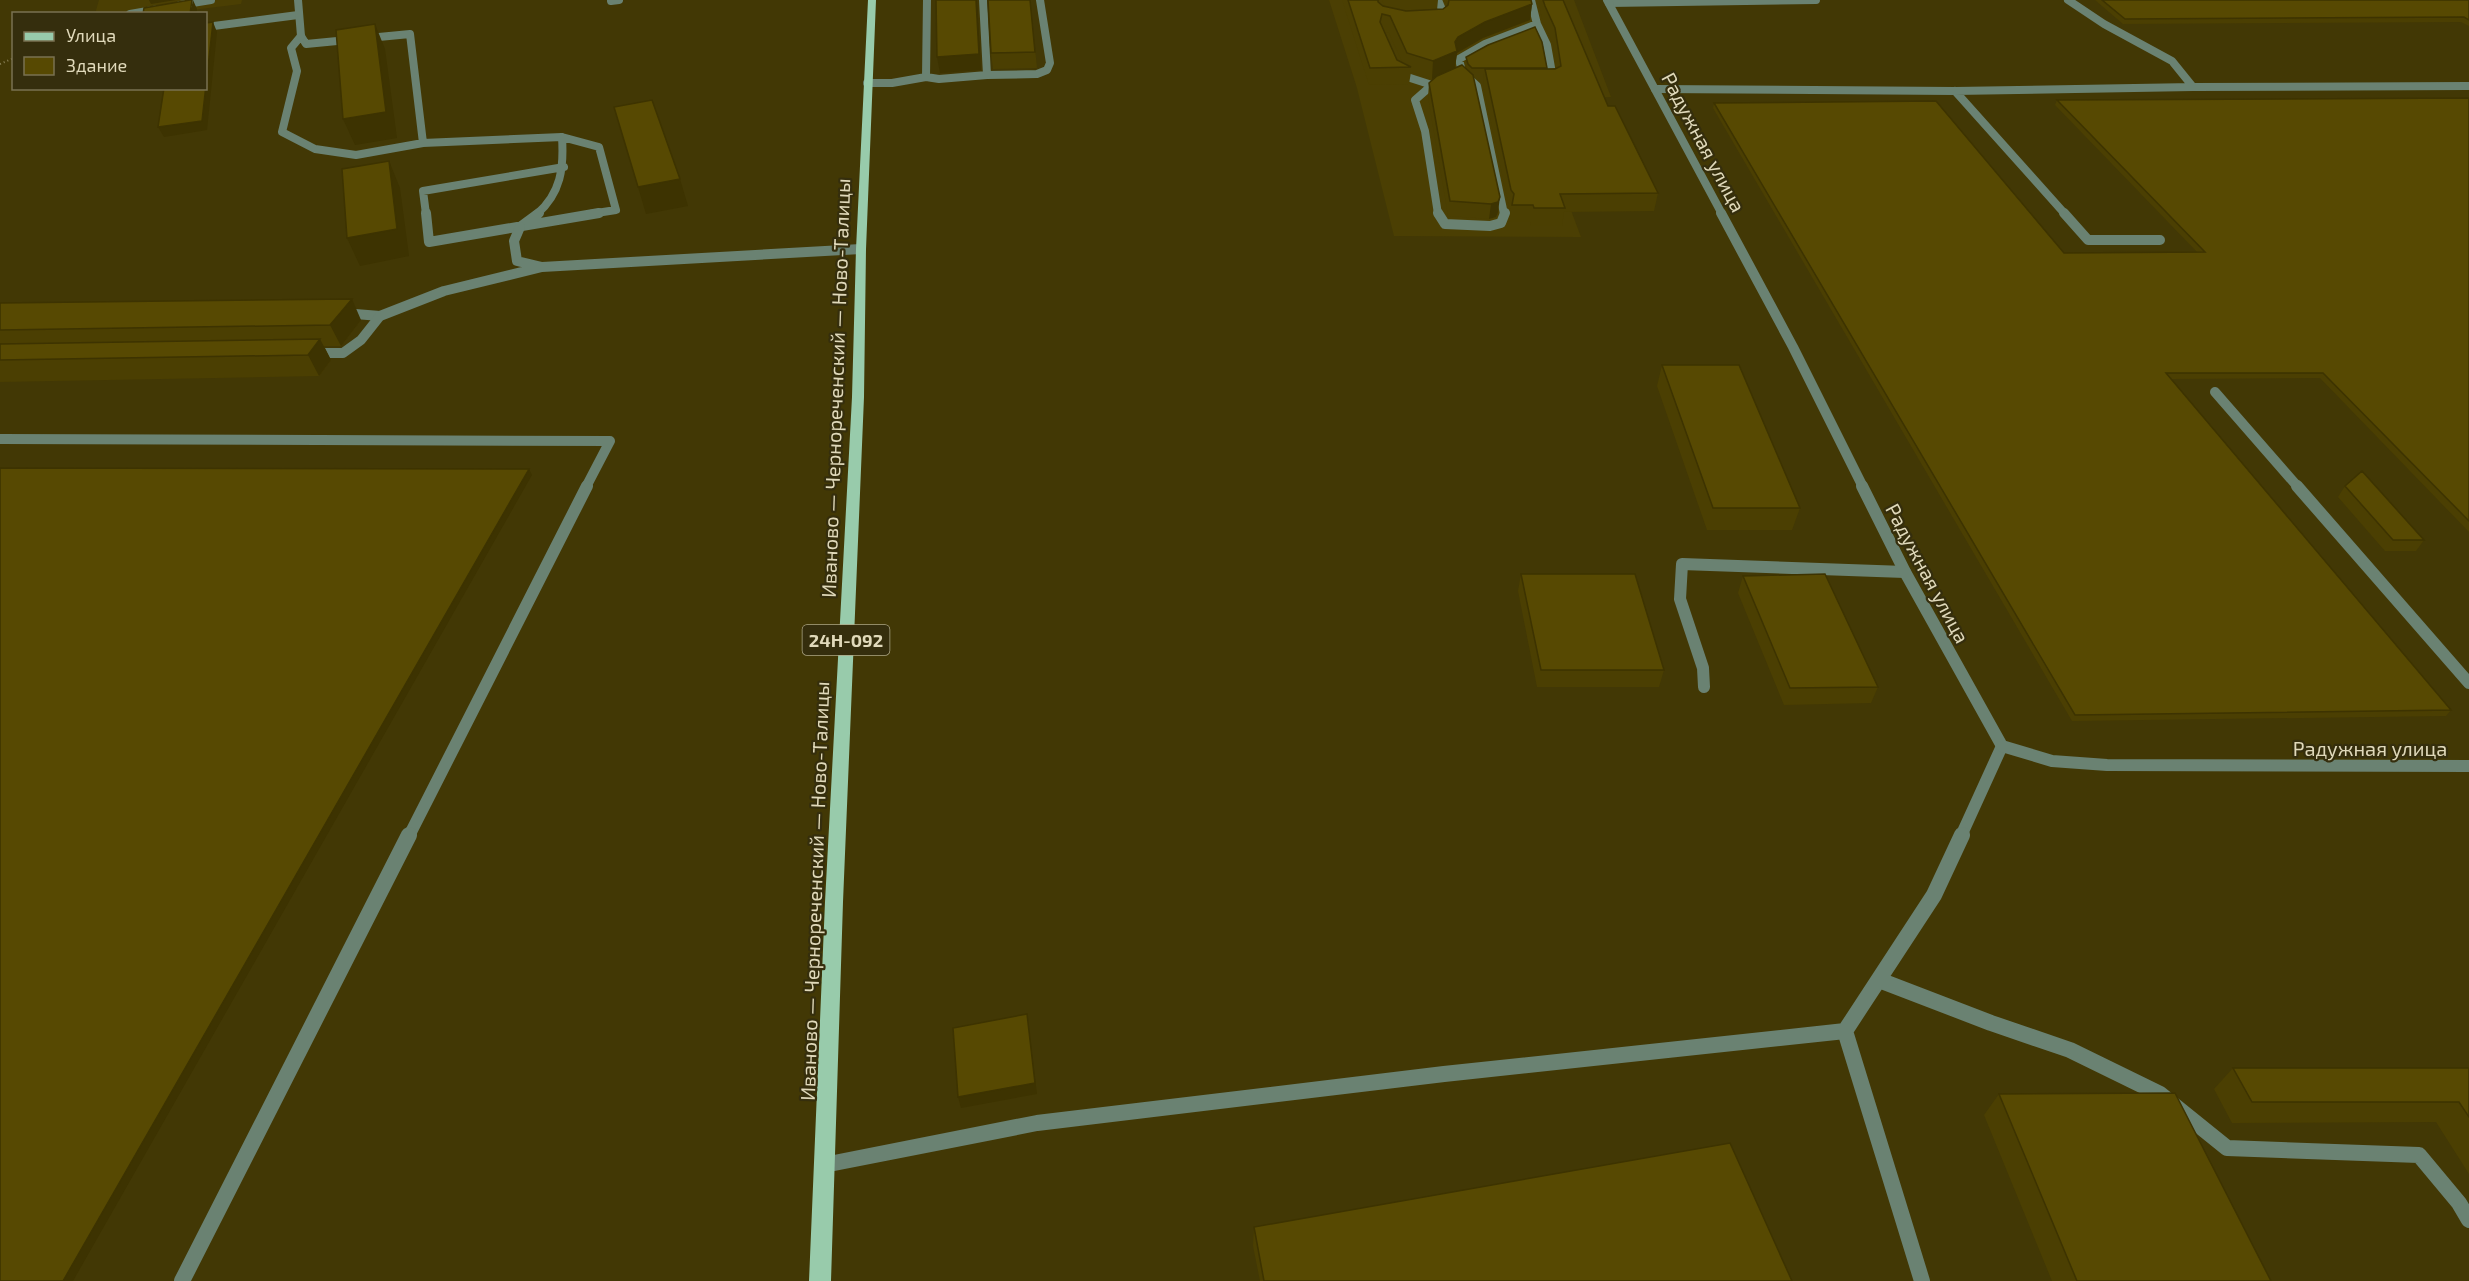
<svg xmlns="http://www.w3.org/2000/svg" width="2469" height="1281" font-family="'Exo 2',sans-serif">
  <rect width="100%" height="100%" fill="#423805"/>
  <!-- built -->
  <path fill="#4b3f03" d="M99,0H242L241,4L168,13L95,14Z
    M1329,0H1574L1611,97L1530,101L1581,237L1394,236L1357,88Z"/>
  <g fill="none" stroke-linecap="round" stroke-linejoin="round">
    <!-- path -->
    <path stroke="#898157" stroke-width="2" stroke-dasharray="1 3" stroke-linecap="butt" d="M0,64L14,58"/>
    <!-- service-far3 -->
    <path stroke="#6a8272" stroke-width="8" d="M611,1L619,0
      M1609,3L1816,0
      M180,5L211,0
      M130,14L159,9
      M1437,20H1441L1443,12L1438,0
      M1537,24L1547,45L1553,79H1549
      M206,27L298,15
      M410,34L423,143L356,155L315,149L282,132L297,71L291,48L301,36L306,44Z
      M1399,71L1401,75L1432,85L1437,83
      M1463,73L1477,86L1504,214
      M987,75L1037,74L1047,70L1050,63L1040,0
      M1456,75L1462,72L1459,59L1485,44L1537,24L1531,0
      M926,77L939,79L987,75L983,0
      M867,83H892L926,77L927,0
      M1432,85L1415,100L1425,131L1438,214
      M2193,87L2469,86
      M1655,89L1955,91L2193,87L2172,61L2104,24L2068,0
      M1955,91L2065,214
      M562,137L599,147L616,210L590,214
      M423,143L562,137C564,168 561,193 537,214
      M426,214L423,191L564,167"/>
    <!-- service-far2 -->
    <path stroke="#6a8272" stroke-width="10" d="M426,213L429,242L599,213
      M1438,213L1445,224L1490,226L1501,223L1505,213
      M2064,213L2088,240H2160
      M520,227L539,213
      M343,313L380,316
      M2215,392L2298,487
      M0,439L610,441L586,487"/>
    <!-- service-far1 -->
    <path stroke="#6a8272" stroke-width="12" d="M2297,486L2469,683
      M1704,687L1703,668L1680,599L1682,564L1905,572
      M409,836L587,486
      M1961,836L2002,746"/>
    <!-- service -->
    <path stroke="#6a8272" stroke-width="16" d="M1879,980L1991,1023L2070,1050L2160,1094L2227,1148L2419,1155L2459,1203L2469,1220
      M1845,1031L1922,1281
      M824,1165L1037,1123L1444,1074L1845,1031L1934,895L1962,835
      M182,1281L409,835"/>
    <!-- minor-far2 -->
    <path stroke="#6a8272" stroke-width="8" d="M298,0L301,36
      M1607,0L1722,214"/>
    <!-- minor-far1 -->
    <path stroke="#6a8272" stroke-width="10" d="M1721,213L1793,347L1863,487
      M520,227L514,241L517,261L542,267L861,249
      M311,353H343L361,340L380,316L444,291L542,267"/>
    <!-- minor -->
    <path stroke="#6a8272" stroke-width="12" d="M1862,486L1905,572L2002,746L2052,761L2107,765L2469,766"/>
    <!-- primary -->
    <path fill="#98cbab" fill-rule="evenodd" d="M868,0H876L866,249L864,397L843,902L831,1281H809L825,902L852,397L856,249Z"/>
  </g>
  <!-- wall -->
  <path fill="#4b3f02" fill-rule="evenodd" d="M1030,0L1037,68L993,69L991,53Z
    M1342,0H1378V2L1383,6L1385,7L1382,0H1438L1437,10L1443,9L1447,6L1444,0H1531L1532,4L1530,20L1483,38L1457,53L1455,68L1498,212L1496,217L1489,219L1448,216L1428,97L1429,83L1436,77L1432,79L1411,72L1409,84L1369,85ZM1384,32L1389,33L1402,62L1397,60Z
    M1540,0H1563L1608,106L1658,193L1654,211L1564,212L1562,226H1531L1530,222H1509L1511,210L1509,207L1483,85L1484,73H1472L1467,69L1466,62V57L1546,69L1556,68L1553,44L1543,22L1539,7Z
    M2095,0H2469V26L2461,22L2123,24Z
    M2469,98V532L2320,378L2171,379L2451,710L2446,716L2072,721L1713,108L1714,103L2064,253L2197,252L2055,105L2057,100Z
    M0,303L361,320L341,346H324L331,360L319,376L0,382Z
    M1662,365L1800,508L1792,530H1707L1657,386Z
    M2345,486L2424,540L2416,551H2385L2338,497Z
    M1521,574L1664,670L1659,687H1537L1518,591Z
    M1743,576L1878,687L1871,703L1784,705L1738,593Z
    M2233,1068H2469V1174L2436,1122L2232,1123L2214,1089Z
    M1999,1094L2271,1281H2052L1984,1115Z
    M1254,1227L1792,1281H1260L1253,1246Z"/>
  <!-- shaded-wall -->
  <path fill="#3d3301" d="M149,0H176L151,4Z
    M193,0L197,9L196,14H190Z
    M976,0H977L981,70L940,73L937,57Z
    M1532,4L1530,20L1483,38L1457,53L1455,68L1432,79L1433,61L1455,42L1458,37L1485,22Z
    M213,22L217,32L207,130L164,137L158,127Z
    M375,24L385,49L397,138L355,145L343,119Z
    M389,161L400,188L409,256L360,266L347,238Z
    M680,179L688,206L646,214L638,187Z
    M1500,197L1498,212L1496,217L1489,219L1491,204Z
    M352,299L361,320L341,346L330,325Z
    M320,339L331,360L319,376L308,355Z
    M529,469L532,475L73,1281H63Z
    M1027,1014L1037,1094L961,1108L958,1097Z"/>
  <!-- building -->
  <path fill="#574902" stroke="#3d3301" stroke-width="1.5" d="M190,0H192L190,14H143L144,8Z
    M936,0H976L979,54L937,57Z
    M988,0H1030L1035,52L991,53Z
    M1348,0H1378V2L1383,6L1406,11L1443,9L1448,5L1449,0H1531L1532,4L1485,22L1458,37L1455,42L1457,51L1433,61L1407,53L1390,16L1382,14L1380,22L1397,60L1411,67L1370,68Z
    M1543,0H1563L1608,106H1615L1658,193L1560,194L1565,208H1534L1533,205H1512L1514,194L1511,190L1485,69H1555L1561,66L1555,28L1545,6Z
    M2102,0H2469V20L2464,17L2125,19Z
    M213,22L202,121L158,127L164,88H206V23Z
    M375,24L386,112L343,119L336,30Z
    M1535,27L1542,42L1547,68H1472L1468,64L1466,57L1488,45Z
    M1462,65L1473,75L1500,197L1498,202L1491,204L1450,201L1429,83L1437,76Z
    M2469,98V521L2323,373H2166L2451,710L2075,715L1714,103L1936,101L2064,253L2205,252L2057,100Z
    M652,100L680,179L638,187L614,107Z
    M389,161L397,229L347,238L342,169Z
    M352,299L330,325L0,330V303Z
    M320,339L308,355L0,360V344Z
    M1662,365H1739L1800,508H1713Z
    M0,468L529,469L63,1281H0Z
    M2362,471L2424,540H2393L2345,486Z
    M1521,574H1635L1664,670H1541Z
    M1825,574L1878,687L1790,688L1743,576Z
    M1027,1014L1035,1083L958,1097L953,1028Z
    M2233,1068H2469V1117L2459,1102H2252Z
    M2175,1093L2271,1281H2077L1999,1094Z
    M1730,1143L1792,1281H1264L1254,1227Z"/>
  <g text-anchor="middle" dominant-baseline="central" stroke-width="4.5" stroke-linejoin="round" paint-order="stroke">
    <!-- shield labels -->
    <rect fill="#352e0d" stroke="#ada686" stroke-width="1.5" x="802.5" y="625" width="87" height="30" rx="4.5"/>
    <g font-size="18" font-weight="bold" fill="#e0d9ba">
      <text x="846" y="640">24Н-092</text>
    </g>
    <!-- street labels -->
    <g font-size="20" fill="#e0d9ba" stroke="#352e0d">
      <text transform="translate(1704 142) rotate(62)">Радужная улица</text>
      <text transform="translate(835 388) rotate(-88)">Иваново — Чернореченский — Ново-Талицы</text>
      <text transform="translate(1928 573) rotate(62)">Радужная улица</text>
      <text x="2370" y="748">Радужная улица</text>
      <text transform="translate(814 891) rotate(-88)">Иваново — Чернореченский — Ново-Талицы</text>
    </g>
  </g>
  <!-- legend -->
  <rect x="12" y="12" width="195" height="78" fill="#352e0d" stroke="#797252" stroke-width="1.5"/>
  <rect x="24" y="32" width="30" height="9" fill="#98cbab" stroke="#797252" stroke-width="1.5"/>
  <text x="66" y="42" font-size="18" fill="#e0d9ba">Улица</text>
  <rect x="24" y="57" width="30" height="18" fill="#574902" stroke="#797252" stroke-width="1.5"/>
  <text x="66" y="72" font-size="18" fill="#e0d9ba">Здание</text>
</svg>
